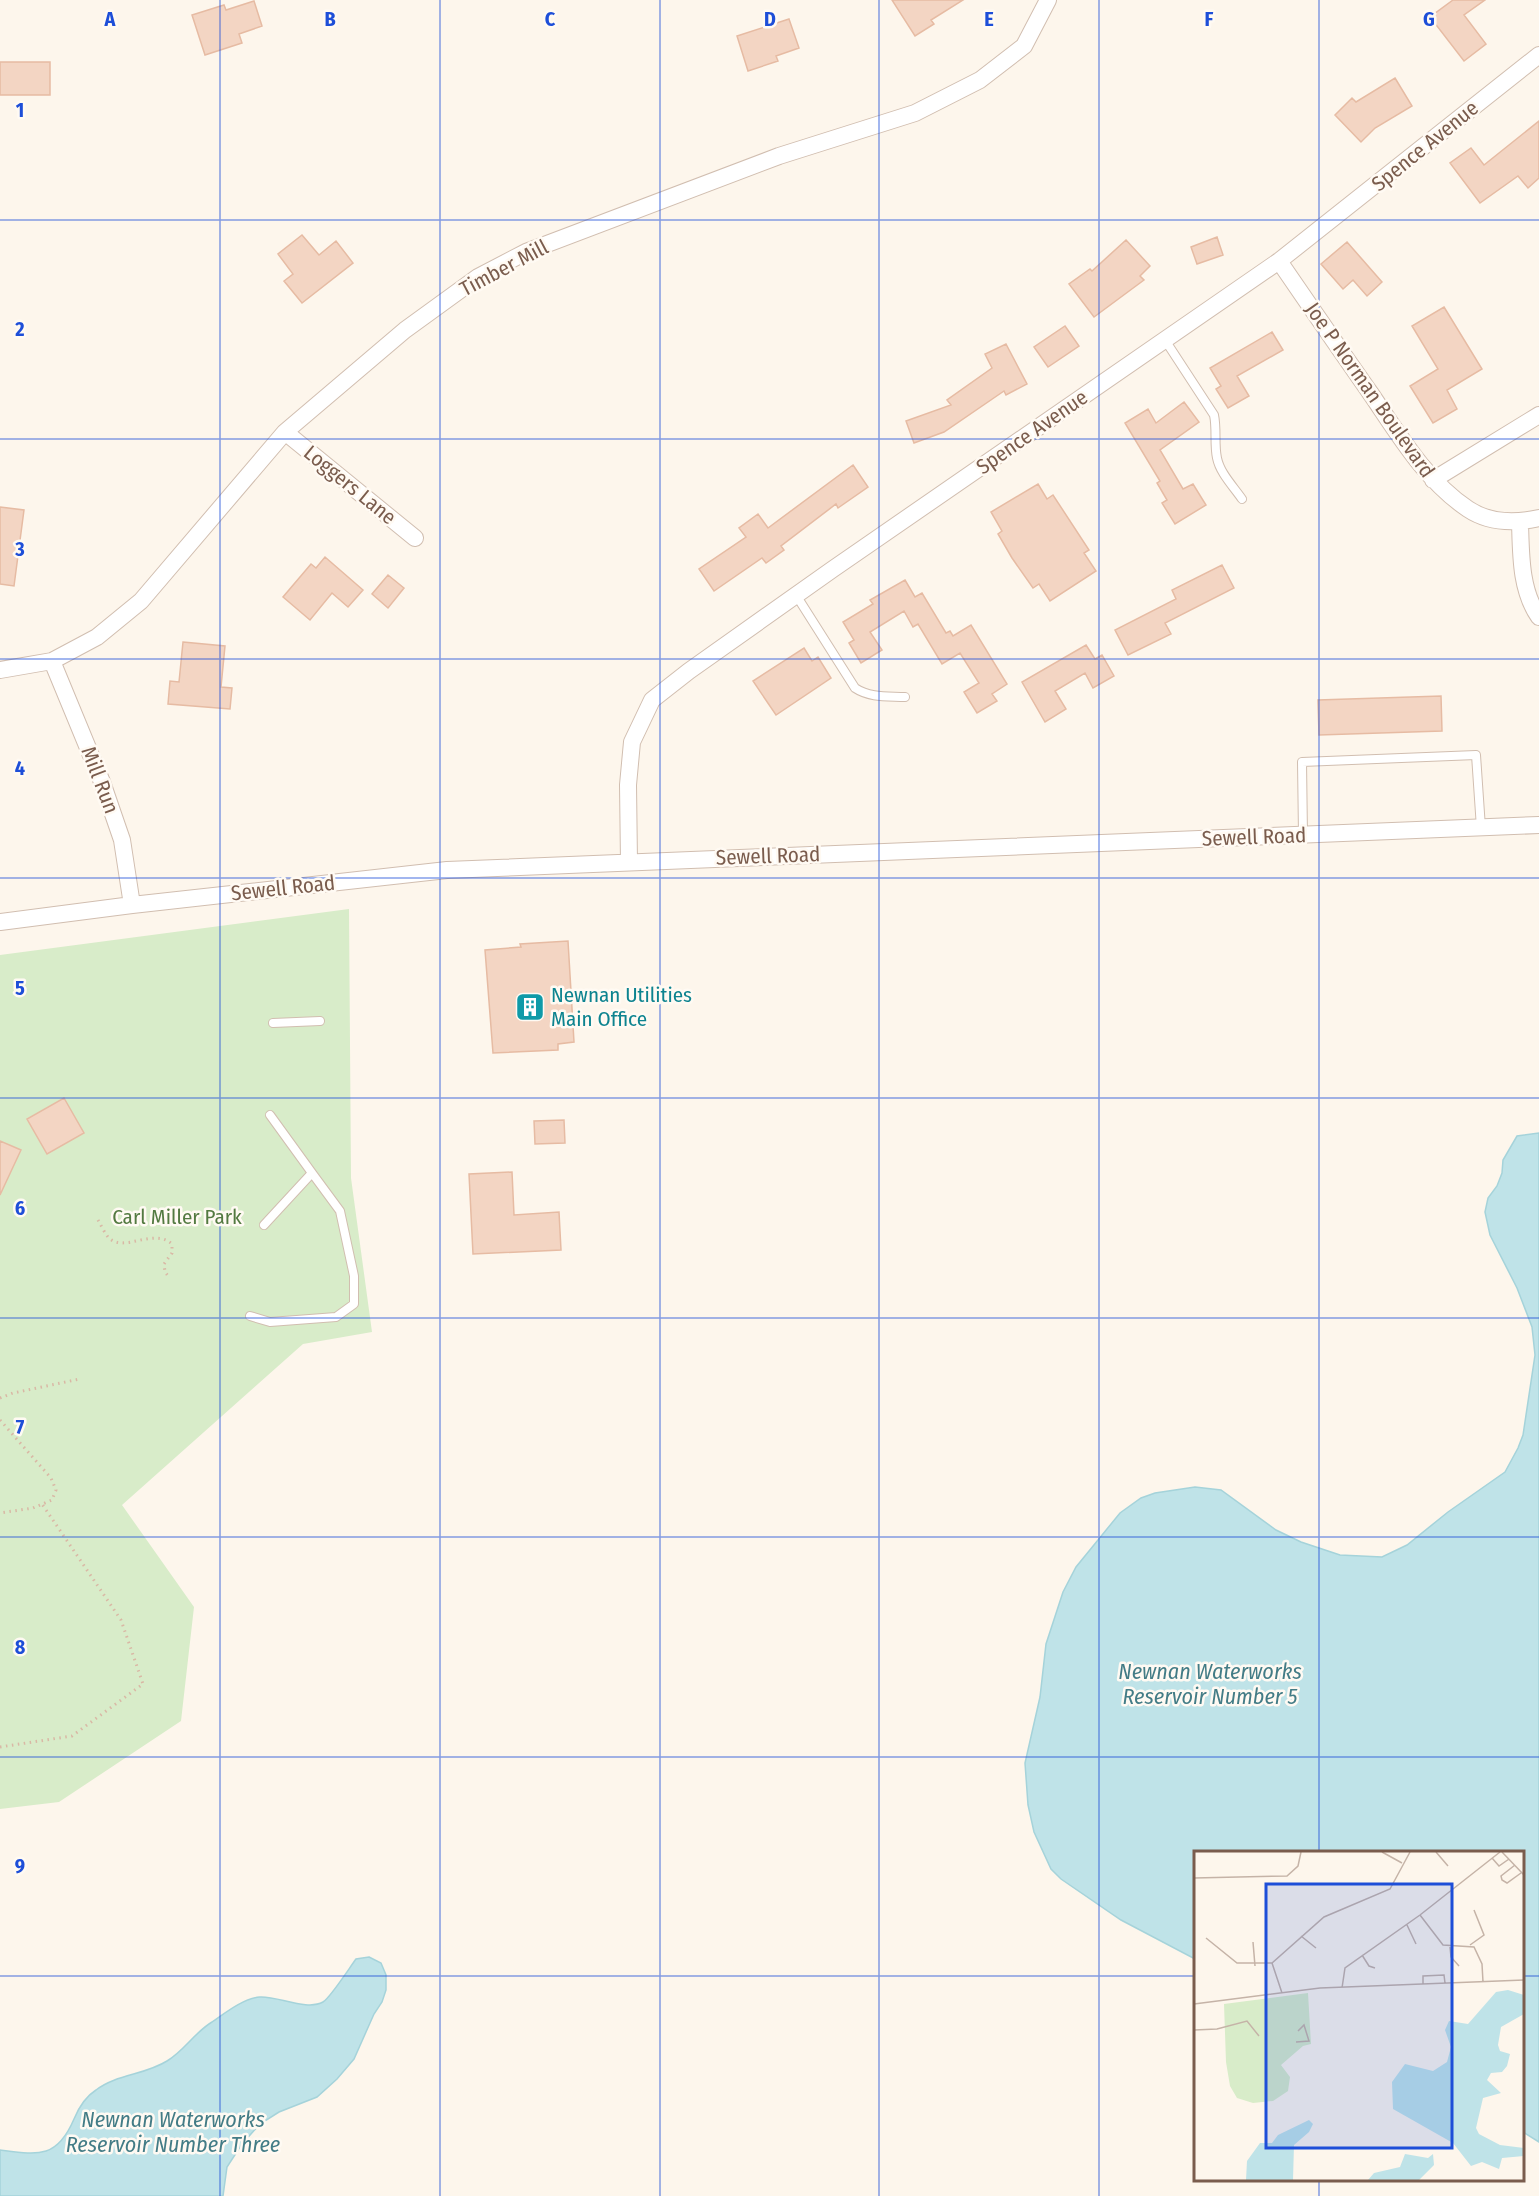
<svg xmlns="http://www.w3.org/2000/svg" width="1539" height="2196" font-family="'Fira Sans Condensed',sans-serif">
  <rect width="100%" height="100%" fill="#fdf6ec"/>
  <!-- green -->
  <path fill="#d8ecc9" d="M349,909L351,1178L372,1332L303,1344L122,1505L194,1607L181,1721L59,1802L0,1809V955Z"/>
  <!-- water -->
  <path fill="#bfe3e8" stroke="#a5d3da" stroke-width="1.5" d="M1539,1133V2142L1523,2132L1522,1852H1196L1195,1959L1121,1920L1061,1879L1051,1869L1034,1832L1028,1805L1025,1763L1040,1697L1046,1644L1063,1592L1076,1567L1120,1513L1141,1498L1155,1493L1195,1487L1221,1490L1276,1530L1301,1542L1340,1555L1382,1557L1407,1545L1448,1512L1505,1472L1518,1448L1523,1435L1535,1355L1532,1327L1517,1288L1490,1235L1485,1212L1488,1198L1497,1186L1502,1173L1503,1160L1517,1136Z
    M369,1957L381,1963L386,1975V1990L382,2002L374,2014L354,2059L337,2079L317,2097L279,2112L260,2124L242,2144L227,2167L223,2196H0V2150C38,2155 57,2159 74,2119C79,2107 85,2097 96,2090C117,2074 145,2075 167,2061C184,2051 195,2032 212,2022C225,2013 244,1998 260,1997C278,1996 307,2011 323,2002C330,1998 350,1967 356,1959Z"/>
  <!-- building -->
  <path fill="#f3d5c3" stroke="#e6bba3" stroke-width="1.5" d="M892,0H963L931,20L934,24L915,36Z
    M1453,0H1485L1464,15L1486,44L1464,61L1430,17Z
    M254,1L262,26L239,34L242,43L205,55L192,15L224,5L226,10Z
    M789,19L799,48L776,56L778,61L748,71L737,36Z
    M0,62H50V95H0Z
    M1395,78L1412,106L1375,128L1361,142L1335,115L1352,98L1356,102Z
    M1539,121V178L1528,188L1518,176L1480,203L1450,163L1471,148L1484,165Z
    M302,235L319,255L336,241L353,263L302,303L284,281L293,274L278,254Z
    M1217,237L1223,255L1197,264L1191,247Z
    M1126,240L1150,266L1140,276L1144,280L1094,317L1069,284L1090,269L1092,271Z
    M1347,242L1382,282L1367,296L1353,280L1343,289L1321,264Z
    M1444,307L1482,369L1447,390L1457,409L1433,423L1410,386L1438,369L1412,326Z
    M1065,326L1079,346L1048,367L1034,347Z
    M1272,332L1283,350L1237,376L1249,396L1228,408L1216,389L1221,386L1210,368Z
    M1006,344L1027,384L1006,395L1004,391L944,432L914,443L906,421L951,405L947,400L992,368L985,354Z
    M1184,402L1199,422L1160,450L1183,489L1193,484L1206,505L1175,524L1162,503L1167,500L1157,483L1160,481L1125,423L1148,409L1156,423Z
    M853,465L868,487L838,508L836,504L781,546L784,550L766,563L762,558L714,591L699,569L746,537L739,528L758,514L768,528Z
    M1038,484L1047,499L1053,495L1089,550L1084,553L1096,571L1050,601L1039,584L1033,588L1012,558L998,534L1002,531L991,512Z
    M0,507L24,510L14,586L0,584Z
    M325,557L363,590L348,607L332,593L310,620L283,597L311,564L316,568Z
    M1222,565L1234,588L1165,623L1171,634L1128,655L1115,630L1176,599L1172,590Z
    M388,575L404,588L388,608L372,594Z
    M905,580L915,597L922,593L946,633L950,631L953,636L971,625L1007,684L992,694L997,701L977,713L964,692L979,683L960,653L942,664L918,624L913,627L904,611L870,632L882,650L861,663L849,643L854,640L843,622L873,604L870,600Z
    M183,642L225,646L221,687L232,688L230,709L168,704L170,681L179,682Z
    M1086,645L1095,659L1102,655L1114,676L1093,688L1085,673L1055,691L1066,709L1045,722L1022,682Z
    M804,648L812,661L818,657L831,678L776,715L753,681Z
    M1441,696L1442,731L1319,735L1318,700Z
    M568,941L574,1042L558,1044V1050L493,1053L485,950L521,947L520,944Z
    M64,1098L84,1133L47,1154L27,1119Z
    M564,1120L565,1143L535,1144L534,1121Z
    M0,1141L21,1150L0,1195Z
    M512,1172L514,1215L559,1212L561,1250L473,1254L469,1174Z"/>
  <g fill="none" stroke-linecap="round" stroke-linejoin="round">
    <!-- service casing -->
    <g stroke="#d1beb0" stroke-width="10">
      <path id="service" d="M1165,340L1214,415C1217,429 1214,444 1217,458C1220,473 1233,486 1242,499
        M796,595L855,688C870,698 888,696 905,697
        M1303,835L1302,762L1476,755L1481,828
        M273,1023L320,1021
        M270,1115L312,1173
        M250,1316L270,1322L336,1317L354,1304V1276L340,1211L312,1173L264,1225"/>
    </g>
    <!-- minor casing -->
    <g stroke="#d1beb0" stroke-width="18">
      <path id="minor" d="M1279,261C1310,306 1340,350 1371,394C1399,435 1426,481 1468,509C1489,523 1516,523 1539,518
        M285,432L415,538
        M1433,480L1539,415
        M1520,522C1521,553 1520,590 1539,617
        M52,661L102,782L122,840L132,905
        M0,670L52,661L97,637L141,601L285,432L405,330L478,277L526,252L779,156L915,113L980,80L1024,46L1048,0
        M629,862L628,785L632,742L652,700L689,671L833,569L1279,261L1539,55
        M0,922L132,905L447,870L1539,825"/>
    </g>
    <!-- path -->
    <path stroke="#d9b8a5" stroke-width="3" stroke-dasharray="1.5 4.5" stroke-linecap="butt" d="M98,1220C101,1225 104,1232 108,1237C123,1254 153,1227 172,1244V1253L164,1264L165,1272L168,1276
      M0,1398L13,1393L80,1379
      M0,1420L51,1478L56,1490L52,1500L33,1508L0,1513
      M0,1747L72,1736L143,1684L121,1620L42,1504"/>
    <!-- service -->
    <use href="#service" stroke="#fff" stroke-width="8"/>
    <!-- minor -->
    <use href="#minor" stroke="#fff" stroke-width="16"/>
  </g>
  <!-- grid -->
  <path fill="none" stroke="#1d4ed8" stroke-width="1.5" stroke-opacity="0.55" d="M220,0V2196M440,0V2196M660,0V2196M879,0V2196M1099,0V2196M1319,0V1852M0,220H1539M0,439H1539M0,659H1539M0,878H1539M0,1098H1539M0,1318H1539M0,1537H1539M0,1757H1539M0,1976H1196M1522,1976H1539M1319,2180V2196"/>
  <!-- icons -->
  <defs>
    <g id="building-square" transform="scale(1.5)"><rect x="-9" y="-9" width="18" height="18" rx="4" fill="#0f9aa8" stroke="#fffaf3"/><path d="M-4-6H4V6H1V3H-1V6H-4ZM-2.5-4.3h1.7v1.8h-1.7ZM.8-4.3h1.7v1.8H.8ZM-2.5-1h1.7V.8h-1.7ZM.8-1h1.7V.8H.8Z" fill="#fff"/></g>
  </defs>
  <g fill-rule="evenodd">
    <use href="#building-square" x="530" y="1007"/>
  </g>
  <g text-anchor="middle" dominant-baseline="central" stroke-width="5" stroke-linejoin="round" paint-order="stroke">
    <!-- street labels -->
    <g font-size="21" fill="#7a5c4d" stroke="#fffaf3">
      <text transform="translate(1425 146) rotate(-39)">Spence Avenue</text>
      <text transform="translate(504 268) rotate(-28)">Timber Mill</text>
      <text transform="translate(1370 390) rotate(55)">Joe P Norman Boulevard</text>
      <text transform="translate(1032 432) rotate(-35)">Spence Avenue</text>
      <text transform="translate(350 485) rotate(39)">Loggers Lane</text>
      <text transform="translate(100 780) rotate(69)">Mill Run</text>
      <text transform="translate(1254 837) rotate(-2)">Sewell Road</text>
      <text transform="translate(768 856) rotate(-2)">Sewell Road</text>
      <text transform="translate(283 888) rotate(-6)">Sewell Road</text>
    </g>
    <!-- culture labels -->
    <g font-size="21" fill="#0d838f" stroke="#fffaf3" text-anchor="start">
      <text x="551" y="995">Newnan Utilities<tspan x="551" dy="24">Main Office</tspan></text>
    </g>
    <!-- park labels -->
    <g font-size="21" fill="#537a41" stroke="#fffaf3">
      <text x="177" y="1217">Carl Miller Park</text>
    </g>
    <!-- water labels -->
    <g font-size="22" font-style="italic" fill="#437c86" stroke="#fffaf3">
      <text x="1210" y="1671">Newnan Waterworks<tspan x="1210" dy="25">Reservoir Number 5</tspan></text>
      <text x="173" y="2119">Newnan Waterworks<tspan x="173" dy="25">Reservoir Number Three</tspan></text>
    </g>
  </g>
  <!-- overview -->
  <g transform="translate(1194 1851)">
    <rect width="330" height="330" fill="#fdf6ec"/>
    <path d="M114,142L117,193L109,195L87,214L96,226L94,240L79,250L59,252L43,247L36,235L32,211L30,153Z" fill="#d8ecc9"/>
    <path d="M314,139L330,144V163L307,176L304,194L306,200L316,203L313,215L308,221L297,222L293,229L307,242L289,247L282,277L285,283L306,294L330,297V305L308,307L305,318L288,311L277,315L259,292L199,258L198,231L211,213L239,220L253,211L257,196L251,179L255,170L274,173L302,141ZM115,269L119,273L115,281L100,294L99,329H52L53,310L66,292H78L84,284ZM211,303L234,307L239,303L240,314L225,329H174L180,322L206,316Z" fill="#bfe3e8"/>
    <path fill="none" stroke="#c5b3a7" stroke-width="1.5" d="M188,1L208,12M242,1L254,15M308,1L330,24M298,7L305,15L315,8M321,14L307,25L308,29L313,32L327,22M0,27L93,25L104,15L107,1M226,64L249,94L280,96L288,113L289,131M213,74L222,93M107,85L122,97M12,87L43,112H78L130,66L196,38L216,1M59,91L61,115M276,94L290,84L280,59M256,96L257,106L265,115M168,104L175,115L181,117M78,112L88,142M229,133V125L250,124L251,132M148,137L151,117L226,64L306,1M0,153L126,137L330,129M0,179L23,178L53,170L65,185M102,191L115,190L110,174L104,180"/>
    <path fill="#1d4ed8" fill-opacity="0.15" stroke="#1d4ed8" stroke-width="3" d="M72,33H258V297H72Z"/>
    <rect width="330" height="330" fill="none" stroke="#7a5c4d" stroke-width="3"/>
  </g>
  <g font-size="20" text-anchor="middle" font-weight="bold" fill="#1d4ed8" stroke="#fffaf3" stroke-width="5" stroke-linejoin="round" paint-order="stroke">
    <text x="110" y="26">A</text>
    <text x="330" y="26">B</text>
    <text x="550" y="26">C</text>
    <text x="770" y="26">D</text>
    <text x="989" y="26">E</text>
    <text x="1209" y="26">F</text>
    <text x="1429" y="26">G</text>
    <text x="20" y="117">1</text>
    <text x="20" y="336">2</text>
    <text x="20" y="556">3</text>
    <text x="20" y="775">4</text>
    <text x="20" y="995">5</text>
    <text x="20" y="1215">6</text>
    <text x="20" y="1434">7</text>
    <text x="20" y="1654">8</text>
    <text x="20" y="1873">9</text>
  </g>
</svg>
